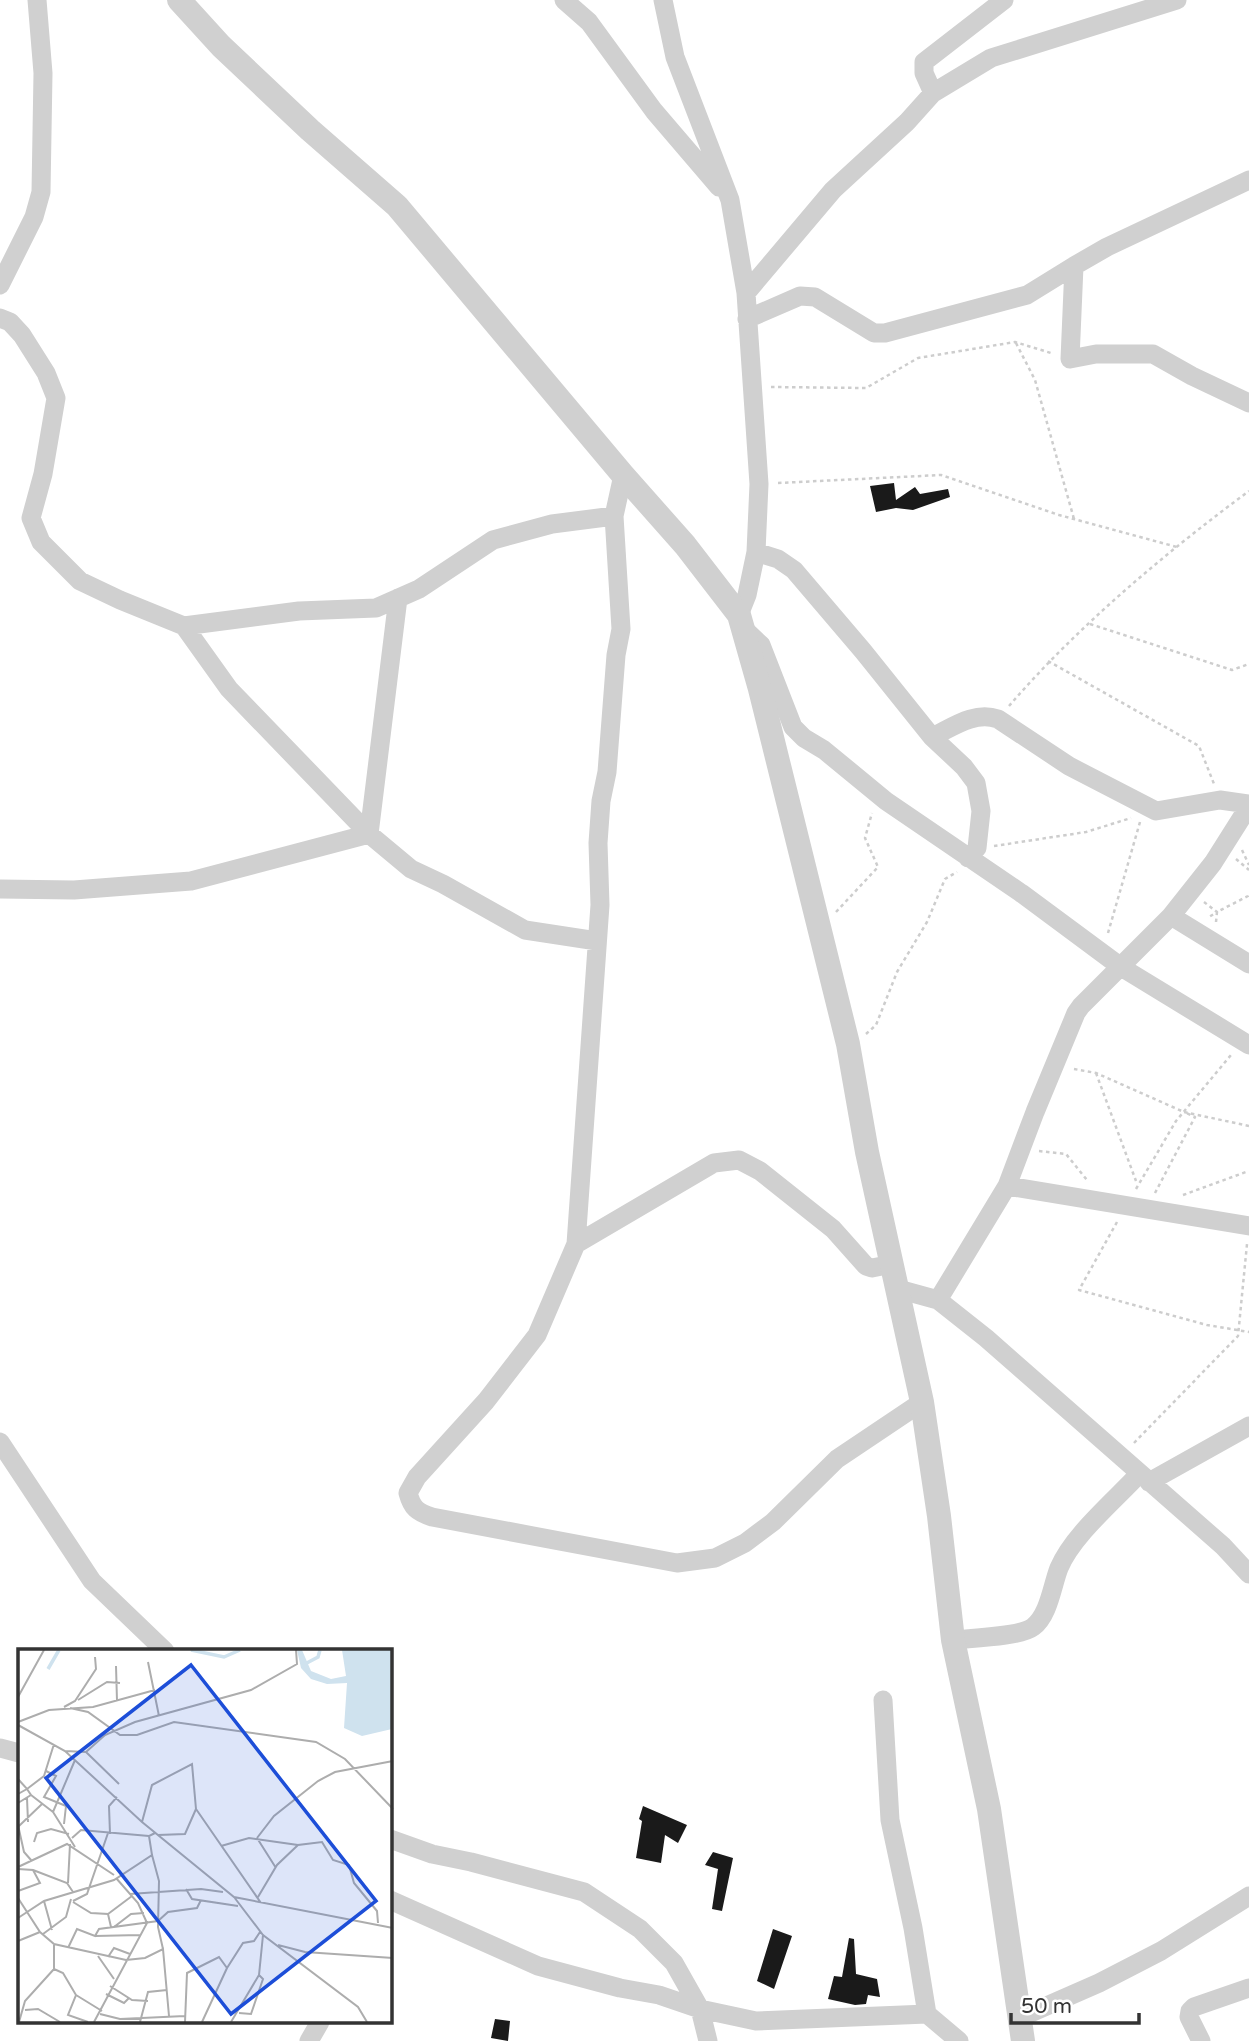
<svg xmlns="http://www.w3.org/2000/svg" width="1249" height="2041" font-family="'Varela Round',sans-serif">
  <rect width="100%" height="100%" fill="#fff"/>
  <!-- building -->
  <path fill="#1a1a1a" d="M894,483L896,500L915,487L920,494L948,489L950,497L913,510L896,508L876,512L870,486Z
    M643,1806L687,1825L678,1843L665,1835L661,1863L636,1858L642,1821L639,1819Z
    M713,1852L733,1858L722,1911L712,1909L718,1869L705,1865Z
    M773,1929L792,1936L774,1989L757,1981Z
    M849,1938L854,1939L856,1974L877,1979L880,1997L868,1995L866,2004L855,2005L828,1999L834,1976L842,1977Z
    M495,2019L510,2021L508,2041L491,2038Z"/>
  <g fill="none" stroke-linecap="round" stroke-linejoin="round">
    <!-- path -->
    <path stroke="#cdcdcd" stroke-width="2.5" stroke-dasharray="3.5 3.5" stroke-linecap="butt" d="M1016,343L1035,380L1074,519
      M771,387L866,388L918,358L1015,342L1051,353
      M778,483L941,475L1059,515L1177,547
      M1090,624L1232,670L1249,664
      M1048,661L1199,746L1214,784
      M1009,706C1077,627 1165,553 1249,491
      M994,846L1086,832L1131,818
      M1242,850L1249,865
      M1236,859L1249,870
      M1204,902L1217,912L1209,917
      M836,912L878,867L865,838L872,813
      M1216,922L1217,912L1248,896L1249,892
      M1108,933L1140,822
      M866,1034L876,1025L897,972L927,922L945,879L957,872
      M1074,1069L1096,1073L1184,1112
      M1096,1073L1136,1181
      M1039,1151L1066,1154L1087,1180
      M1136,1189L1176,1121L1231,1055
      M1155,1193L1195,1117L1184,1112L1249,1126
      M1183,1195L1246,1172
      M1117,1222L1079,1290L1207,1325L1249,1332
      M1134,1443L1238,1336L1247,1244"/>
    <!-- minor -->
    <path stroke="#d0d0d0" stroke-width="19" d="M564,0L589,22L654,111L719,187
      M663,0L675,57L730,200L746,293L759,484L756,552L747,595L739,615
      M933,93L924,73V62L1004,0
      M1249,180L1107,247L1074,266L1070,359L1096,354H1153L1192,376L1249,403
      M0,285L34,217L41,192L43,73L37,0
      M746,293L833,190L907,122L933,93L991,58L1177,0
      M0,318L10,322L22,335L46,373L56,398L43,474L31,518L41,542L80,581L120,600L184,626L299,611L376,608L419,589L493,540L552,524L614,516
      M747,319L800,296L815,297L874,333H885L1027,295L1074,266
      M623,475L614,516L621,629L616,655L607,772L601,801L598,843L600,905L576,1244L537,1335L486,1401L417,1477L408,1493C412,1508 417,1512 432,1517L677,1563L715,1558L745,1543L773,1522L837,1459L922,1402
      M756,552L778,559L794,570L863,651L932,737L964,767L976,783L981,811L977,848L968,858
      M184,626L229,689L369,834L411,869L443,884L525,930L597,941
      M743,628L761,645L793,727L804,738L824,750L886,801L1021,893L1121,967L1249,1045
      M932,737C953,727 974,711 998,719L1069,766L1156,811L1220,800L1249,804
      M369,834L398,598
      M0,889L74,890L191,881L369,834
      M1171,916L1249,964
      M1007,1186L1035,1112L1076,1013L1081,1006L1171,916L1213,863L1249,806
      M576,1244L714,1163L739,1160L760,1171L833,1229L866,1266L872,1268L892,1264
      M898,1289L938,1300L1007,1186L1249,1226
      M938,1300L986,1338L1223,1546L1249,1574
      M0,1442L92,1581L165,1651
      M1149,1482L1249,1426
      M953,1640C970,1638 1020,1637 1033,1627C1049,1615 1052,1586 1059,1568C1073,1535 1114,1501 1139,1474
      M883,1700L890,1820L913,1928L927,2014
      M0,1748L19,1753
      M390,1839L432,1854L471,1862L584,1892L640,1929L674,1963L700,2009L708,2041
      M390,1900L538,1966L620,1988L659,1995L700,2009L756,2021L927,2014L959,2041
      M1019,2018L1099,1983L1161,1951L1249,1896
      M309,2041L320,2022
      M1201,2041L1189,2017L1190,2011L1194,2007L1249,1988"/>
    <!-- tertiary -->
    <path stroke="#d0d0d0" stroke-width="24" d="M179,0L221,46L310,130L397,206L623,475L685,545L739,615L760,689L848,1044L867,1152L922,1402L939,1516L953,1640L989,1809L1023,2041"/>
  </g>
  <!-- overview -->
  <g transform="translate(18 1649)">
    <rect width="374" height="374" fill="#fff"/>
    <path d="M279,1H284L293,22L313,30L328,27L324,1H374V80L344,87L326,79L329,34L309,35L293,30L283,19Z" fill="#cfe2ee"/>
    <path fill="none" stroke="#cfe2ee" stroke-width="3.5" d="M173,1L206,8L222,1M285,16L300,8L302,1M30,20L41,1"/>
    <path fill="none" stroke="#adadad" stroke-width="2" d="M130,13L141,67M98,17L99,52M0,48L26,1M60,51L89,33L102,34M46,58L57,52L78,20L77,8M52,59L70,63L102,86H119L156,73L298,93L327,110L375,160M0,73L31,61L75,58L137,41M0,76L47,102L124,173L216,248L375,279M47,102L68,103L87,86L117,73L233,41L279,15L278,1M68,103L101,135M57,111L35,163L57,198M28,122L38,127L26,148L48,157L46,175M0,130L9,140L26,127L36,95M0,145L9,140L13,146L0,154M13,146L35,163M9,149L10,173M124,173L134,136L174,115L178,160L243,254M0,176L6,203L13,211M1,177L24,155M92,185L91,157L99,148M140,186L167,185L178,160M54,189L63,181L131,187M239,189L256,167L300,132L317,123L375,112M239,189L258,219M16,193L19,184L33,180L51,185M203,197L231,189L280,196M134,206L141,232L140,278L145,300M0,218L49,195L96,226M15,221L49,234L55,243M50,234L52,195M168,240L174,250L220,257M0,242L22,234L15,221L0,220M112,245L183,240L205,243M216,248L245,286L340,358L349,373M240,248L259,216L280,196L304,193L315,211L331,216L336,234L359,262L360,274M0,249L22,283L36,295L108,311L127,309L145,300L151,367M26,252L34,281M55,252L69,245L90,184M55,253L73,264L90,265L93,278M90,265L114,247M0,269L26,252L96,231L134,206L131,187L137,184M96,278L113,265L126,264M25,285L48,268L53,250M77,287L122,286M0,292L22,283M36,295V320L45,324L58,346L50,366L70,373M260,296L287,303L375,309M50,299L59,280L77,287L81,280L140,272L150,263L179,259L183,251M80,307L96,330M90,308L96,299L112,305M209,319L225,294L236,292L242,283M92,337L114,351L130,352M88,345L106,354L111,349M58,346L84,362M7,361L20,360L42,373M221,364L233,365L245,330L241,326M82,365L102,370L167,367M1,373L7,352L36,320M76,373L129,274L120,254L98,229M122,373L130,343L149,341M167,373L169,324L201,308L209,319L184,373M213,373L241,326L245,286"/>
    <path fill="#1d4ed8" fill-opacity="0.15" stroke="#1d4ed8" stroke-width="3.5" d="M173,16L358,252L213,365L28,129Z"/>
    <rect width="374" height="374" fill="none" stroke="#333" stroke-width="3.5"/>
  </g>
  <!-- scale -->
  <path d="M1011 2013v10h128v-10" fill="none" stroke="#333333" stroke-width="3.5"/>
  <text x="1021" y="2013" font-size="21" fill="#333333" stroke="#ffffff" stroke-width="5" paint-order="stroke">50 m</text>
</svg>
